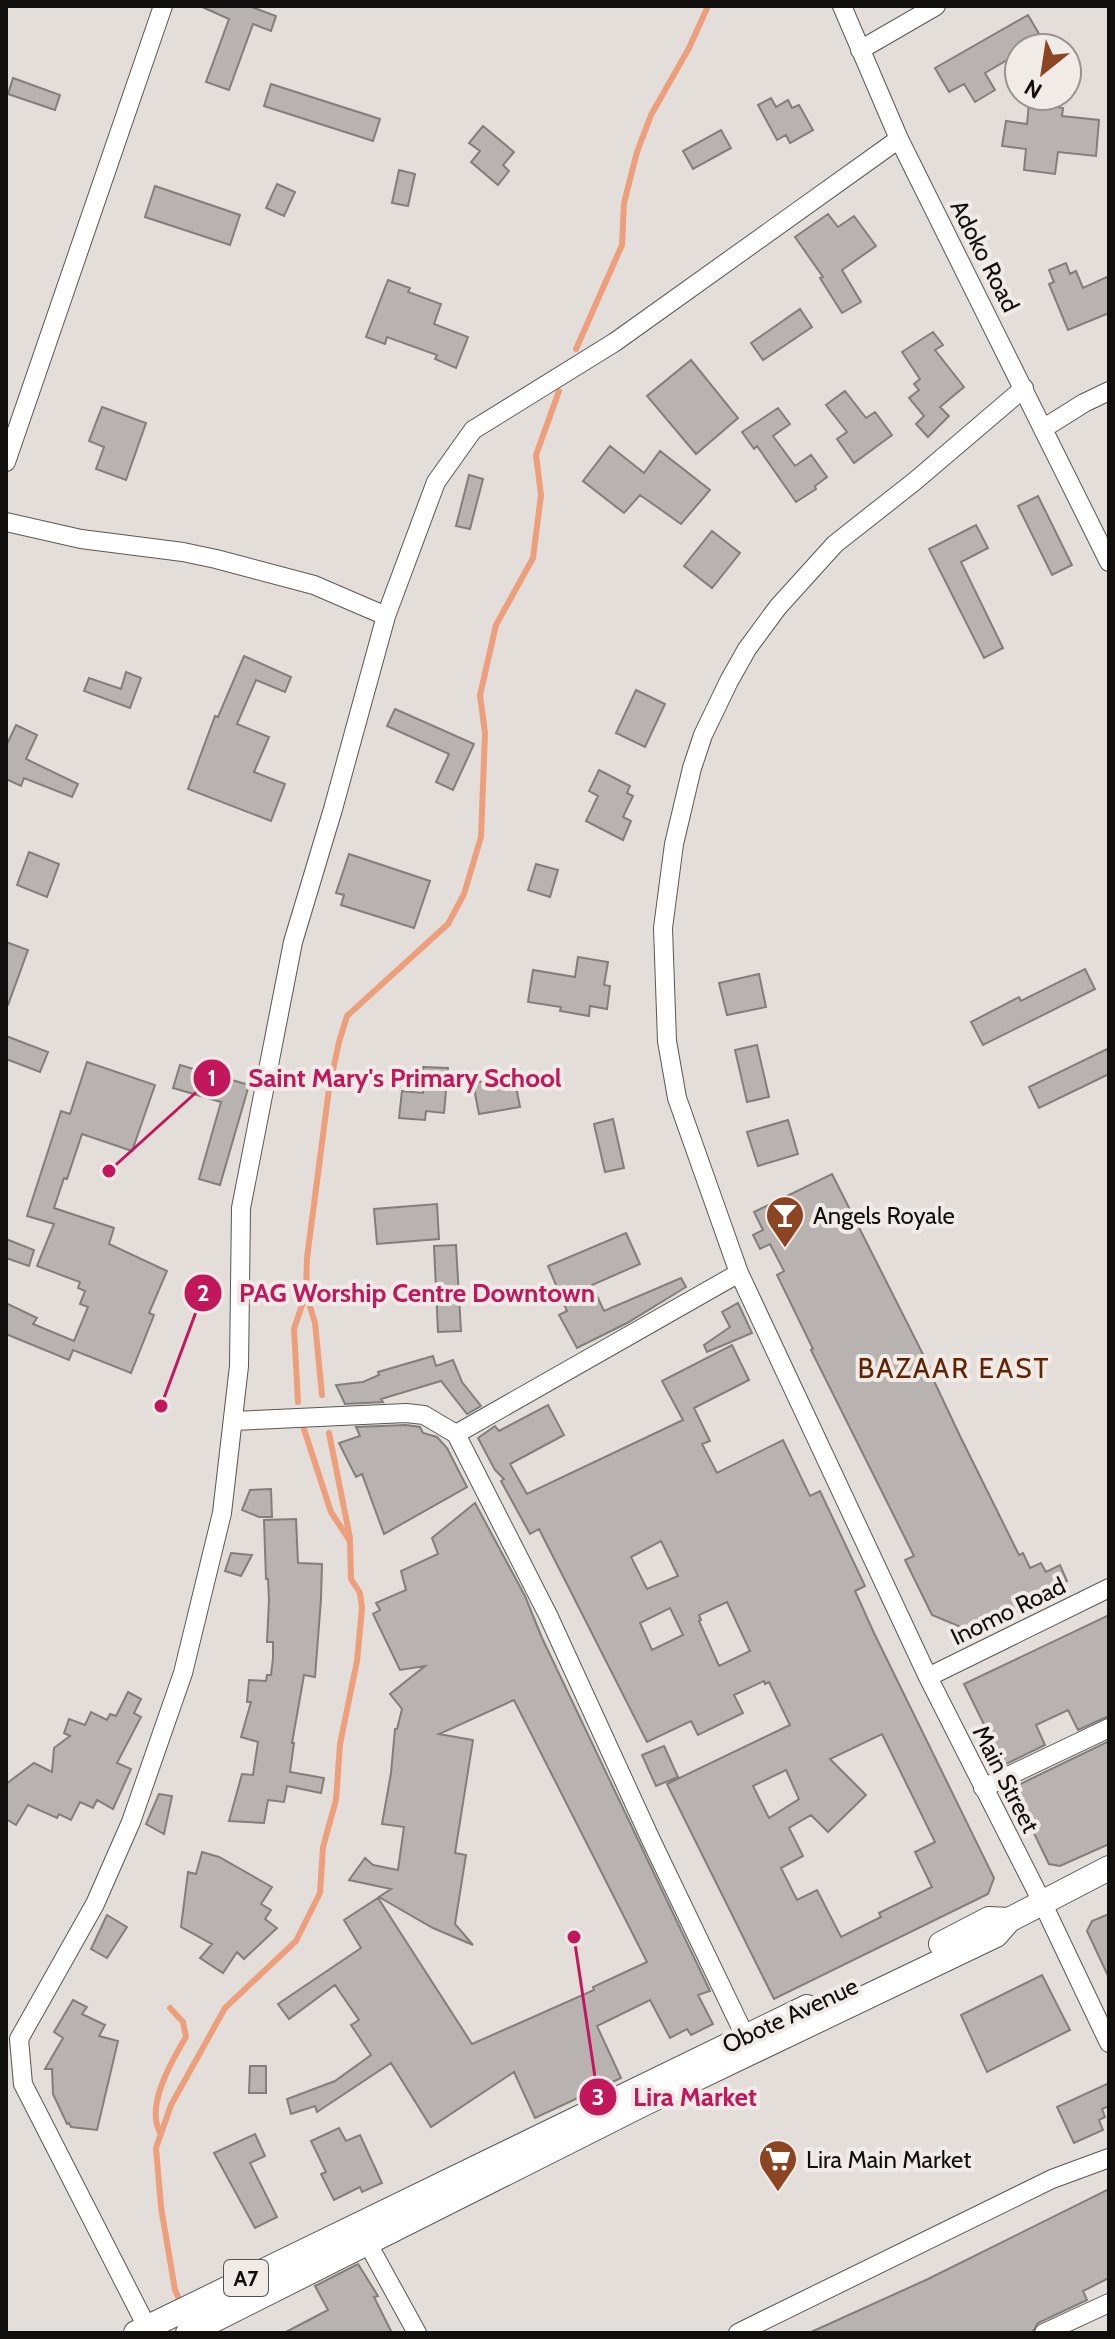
<svg xmlns="http://www.w3.org/2000/svg" width="1115" height="2339" font-family="Cabin,sans-serif">
  <rect width="100%" height="100%" fill="#e4dedb"/>
  <g fill="none" stroke-linecap="round" stroke-linejoin="round">
    <!-- stream -->
    <path stroke="#ed9f7b" stroke-width="6" d="M576,349L622,245L624,203L637,152L651,115L689,48L708,6
      M306,1293L315,1323L322,1395
      M298,1402L294,1329L306,1293L307,1258L329,1089L339,1042L347,1016L448,924L464,894L481,837L485,733L480,695L496,625L533,558L541,495L536,455L559,391
      M329,1433L350,1538
      M161,2134C144,2108 172,2060 186,2037L183,2022L170,2008
      M182,2306L175,2290L161,2207L156,2148L171,2105L225,2008L296,1941L320,1893L323,1847L336,1800L340,1744L357,1661L362,1608L360,1593L351,1579L350,1541L331,1512L302,1423"/>
  </g>
  <!-- building -->
  <path fill="#b8b2b0" stroke="#837e7b" stroke-width="2" fill-rule="evenodd" d="M200,6H249L276,16L271,31L253,24L229,90L206,82L229,19Z
    M1028,15L1042,39L1027,48H1019V53L985,73L995,90L975,102L964,84L949,92L935,68Z
    M13,78L60,95L55,110L8,94Z
    M271,84L380,119L373,141L264,106Z
    M771,98L776,107L788,100L792,108L799,105L813,130L790,143L786,135L777,140L758,105Z
    M1029,103L1063,108L1062,116L1099,120L1096,156L1058,152L1055,174L1024,170L1026,149L1002,146L1006,121L1027,124Z
    M483,126L514,152L503,165L509,171L498,185L471,162L480,151L469,143Z
    M721,130L731,148L693,169L683,151Z
    M399,170L415,174L408,206L392,203Z
    M277,184L295,192L284,216L266,208Z
    M155,186L240,215L230,245L145,217Z
    M828,214L838,227L854,216L876,246L842,270L861,302L842,313L820,278L823,277L795,237Z
    M1066,263L1070,274L1076,271L1083,288L1109,276V313L1068,330L1049,284L1054,282L1049,270Z
    M388,280L410,288L408,292L441,304L434,324L468,337L456,368L435,359L437,355L387,337L385,344L366,337Z
    M800,309L812,327L763,360L751,343Z
    M933,332L943,345L935,350L964,387L940,407L949,416L928,437L916,424L924,416L909,398L919,390L914,384L920,379L902,352Z
    M691,360L738,418L696,454L647,396Z
    M845,391L866,418L875,412L892,435L854,463L837,439L847,432L826,405Z
    M102,407L146,423L126,480L96,469L104,447L89,441Z
    M778,408L790,424L773,436L795,466L811,455L827,477L815,486L816,489L796,502L757,446L754,449L742,432Z
    M610,446L644,473L660,451L710,490L681,524L640,495L624,513L583,481Z
    M469,475L483,479L470,529L456,526Z
    M1038,496L1072,565L1052,575L1018,506Z
    M976,525L988,548L961,562L1003,648L984,658L929,549Z
    M712,531L740,553L712,588L684,566Z
    M244,656L291,677L285,692L256,680L237,724L269,737L254,772L285,784L271,821L188,789L215,716L218,717Z
    M126,672L141,678L130,708L84,691L89,678L121,689Z
    M636,690L665,704L645,747L616,733Z
    M395,709L474,744L453,790L436,782L449,754L387,726Z
    M16,725L37,735L26,759L78,784L72,797L24,778L21,786L6,779V746Z
    M599,770L630,786L627,793L633,796L623,817L631,821L623,840L586,821L598,796L589,791Z
    M29,852L59,864L47,897L17,885Z
    M349,854L430,881L414,928L341,905L344,895L336,893Z
    M536,864L558,870L550,897L528,890Z
    M6,942L28,950L8,1005H6Z
    M578,957L608,962L604,985L610,986L607,1009L590,1006L589,1016L560,1011L561,1007L528,1002L533,970L575,977Z
    M1085,969L1095,989L983,1045L971,1022L1019,997L1021,1001Z
    M759,974L766,1007L727,1015L719,983Z
    M6,1036L48,1052L40,1072L6,1059Z
    M757,1045L769,1097L747,1102L735,1050Z
    M1109,1048V1074L1039,1108L1029,1087Z
    M87,1062L155,1085L132,1151L82,1134L67,1179L64,1178L54,1208L114,1228L109,1244L167,1271L149,1313L154,1315L131,1373L73,1350L69,1360L6,1334V1303L37,1318L33,1324L74,1341L88,1307L80,1304L85,1291L78,1288L80,1282L37,1266L54,1224L27,1216L61,1111L70,1114Z
    M180,1065L249,1085L220,1185L199,1179L221,1102L173,1088Z
    M423,1067L448,1068L444,1113L426,1111L425,1120L399,1118L402,1091L423,1093Z
    M514,1076L520,1107L479,1114L473,1083Z
    M613,1119L624,1168L605,1172L594,1124Z
    M788,1120L798,1154L758,1166L747,1132Z
    M832,1174L936,1380L934,1381L960,1436L1019,1555L1023,1553L1030,1568L1041,1563L1046,1572L1060,1565L1067,1581L1042,1593L1045,1598L975,1633L932,1615L905,1560L914,1556L811,1350L813,1349L777,1275L784,1271L770,1244L760,1249L753,1235L763,1230L754,1212Z
    M437,1204L439,1239L377,1244L374,1209Z
    M626,1233L640,1264L592,1285L604,1311L681,1278L686,1287L627,1323L577,1348L559,1315L567,1311L548,1266Z
    M6,1239L34,1250L29,1266L6,1258Z
    M456,1245L461,1331L438,1332L434,1246Z
    M738,1303L752,1333L707,1352L704,1345L730,1327L722,1312Z
    M732,1345L749,1380L694,1408L710,1441L702,1444L717,1473L783,1440L810,1496L820,1491L865,1586L855,1591L874,1633L994,1878L988,1894L774,1999L667,1784L790,1725L769,1682L765,1684L764,1681L734,1695L743,1713L698,1735L691,1721L647,1742L539,1529L530,1534L501,1481L504,1479L495,1470L478,1438L495,1426L499,1431L548,1405L564,1435L510,1464L527,1494L683,1420L662,1381ZM661,1541L678,1576L647,1589L631,1557ZM727,1602L750,1651L719,1666L699,1621L701,1620L699,1615ZM670,1608L683,1635L652,1650L640,1623ZM882,1734L935,1842L915,1852L932,1887L879,1913L881,1917L841,1937L817,1890L797,1900L781,1868L803,1856L789,1828L811,1815L828,1832L866,1795L830,1759ZM786,1770L799,1799L769,1818L753,1786Z
    M433,1356L436,1366L453,1360L462,1382L481,1406L467,1414L441,1381L381,1399L383,1402L345,1404L336,1385L363,1382L379,1375L378,1372Z
    M406,1425L420,1427L423,1433L437,1437L447,1448L467,1487L384,1534L362,1474L356,1477L339,1443L360,1436L356,1427Z
    M271,1489L272,1517H259L242,1510L250,1490Z
    M475,1503L525,1596L542,1638L710,1991L698,1995L713,2024L691,2035L687,2029L670,2038L650,2000L597,2026L621,2078L535,2118L514,2072L431,2127L391,2063L317,2112L315,2106L291,2114L287,2099L335,2081L371,2055L351,2025L359,2020L335,1985L289,2019L278,2004L361,1948L344,1920L378,1898L472,2044L594,1990L593,1987L647,1962L514,1700L439,1734L473,1740L455,1853L466,1855L455,1924L473,1945L433,1928L379,1897L391,1889L349,1880L365,1858L373,1865L398,1870L404,1827L382,1824L391,1773L395,1729H397L402,1709L390,1694L425,1666L400,1670L373,1614L380,1610L376,1603L406,1590L401,1571L438,1554L432,1538Z
    M296,1519L298,1563L322,1564L321,1599L315,1677L304,1675L292,1743H294L290,1772L324,1778L321,1793L287,1786L284,1802L268,1800L264,1823L229,1821L242,1774L253,1775L258,1742L241,1737L251,1702H247L249,1680L266,1681L267,1675H271L273,1658V1642H267L269,1600L268,1579H266L264,1520Z
    M231,1553L252,1555L241,1576L225,1571Z
    M1109,1615V1716L1078,1730L1068,1710L1036,1725L1045,1745L1004,1765L964,1684Z
    M128,1692L141,1699L134,1713L141,1717L117,1763L131,1769L113,1809L97,1800L93,1808L80,1802L71,1820L59,1814L57,1818L28,1805L16,1825L6,1819V1784L34,1763L52,1772L54,1748L70,1736L64,1733L69,1719L85,1725L91,1712L107,1720L110,1714L116,1716Z
    M1109,1741V1844L1060,1866L1049,1864L1012,1788Z
    M664,1746L678,1777L656,1786L642,1755Z
    M159,1794L172,1796L164,1834L146,1824Z
    M202,1852L219,1857L272,1887L261,1904L271,1910L265,1919L277,1928L244,1959L237,1952L223,1973L200,1958L212,1944L181,1927L188,1872L196,1874Z
    M1109,1914V1978L1087,1931L1092,1921Z
    M107,1915L127,1927L107,1958L91,1949Z
    M1042,1975L1070,2030L987,2072L961,2015Z
    M73,2000L87,2007L82,2014L105,2025L99,2036L118,2041L97,2130L71,2127L69,2123L67,2124L53,2094L52,2069H45L63,2038L54,2032Z
    M250,2066H266V2093H249Z
    M1109,2083V2106L1102,2109L1105,2117L1099,2120L1103,2130L1074,2143L1057,2107Z
    M339,2128L346,2141L360,2135L382,2183L362,2192L360,2187L334,2200L321,2174L326,2172L311,2141Z
    M255,2134L265,2156L250,2163L277,2217L255,2228L214,2153Z
    M1109,2189V2278L1083,2291L1087,2300L1038,2323L1032,2333H809L928,2279Z
    M358,2264L378,2296L374,2297L392,2333H284L328,2310L315,2286Z"/>
  <g fill="none" stroke-linecap="round" stroke-linejoin="round">
    <!-- minor casing -->
    <g stroke="#5b5654" stroke-width="20">
      <path id="minor" d="M842,6L899,139L1109,562
        M860,50L936,6
        M1024,388L915,481L835,544L778,607L747,649L729,681L703,735L692,768L674,844L663,928L667,1041L677,1098L739,1273L928,1677L1042,1902L1109,2043
        M1044,428L1084,403L1109,391
        M6,462L163,6
        M6,522L81,539L183,552L216,559L314,585L386,616
        M234,1421L406,1413L424,1415L456,1434L548,1615L651,1840L745,2036
        M456,1434L739,1273
        M928,1677L1109,1588
        M983,1788L1109,1728
        M362,2233L417,2333
        M147,2327L23,2084L19,2039L95,1904L131,1822L183,1673L222,1513L239,1366L241,1208L293,942L333,809L386,616L436,482L473,430L615,342L899,139
        M738,2333L1052,2179L1109,2158
        M1044,2333L1109,2303"/>
    </g>
    <!-- major casing -->
    <g stroke="#5b5654" stroke-width="26">
      <path id="major" d="M941,1944L989,1919L1009,1920
        M136,2333L807,2007
        M188,2333L643,2104L996,1935L1009,1920L1109,1868"/>
    </g>
    <!-- minor -->
    <use href="#minor" stroke="#fff" stroke-width="18"/>
    <!-- major -->
    <use href="#major" stroke="#fff" stroke-width="24"/>
  </g>
  <!-- icons -->
  <defs>
    <g id="bar-pin" transform="scale(2)"><path d="M0 17L-7.5 6A9.5 9.5 0 1 1 7.5 6Z" fill="#8c4522" stroke="#f1ebe8"/><path d="M-6-5H6L.8 .8V4.5H3.5V6h-7V4.5H-.8V.8Z" fill="#fff"/></g>
    <g id="supermarket-pin" transform="scale(2)"><path d="M0 17L-7.5 6A9.5 9.5 0 1 1 7.5 6Z" fill="#8c4522" stroke="#f1ebe8"/><path d="M-6-5.5h2.5l.6 2H6L4.5 2H-2.5L-4.4-4H-6ZM-1.5 3.2a1.3 1.3 0 1 0 .1 0ZM3 3.2a1.3 1.3 0 1 0 .1 0Z" fill="#fff"/></g>
  </defs>
  <g fill-rule="evenodd">
    <use href="#bar-pin" x="785" y="1215"/>
    <use href="#supermarket-pin" x="778" y="2159"/>
  </g>
  <g text-anchor="middle" dominant-baseline="central" stroke-width="8" stroke-linejoin="round" paint-order="stroke">
    <!-- shield labels -->
    <rect fill="#f1ebe8" stroke="#54514f" stroke-width="2" x="224" y="2260" width="44" height="36" rx="6"/>
    <g font-size="22" font-weight="bold" fill="#110f0e">
      <text x="246" y="2278">A7</text>
    </g>
    <!-- street labels -->
    <g font-size="24" fill="#110f0e" stroke="#f1ebe8">
      <text transform="translate(985 256) rotate(63)">Adoko Road</text>
      <text transform="translate(1008 1611) rotate(-26)">Inomo Road</text>
      <text transform="translate(1006 1779) rotate(63)">Main Street</text>
      <text transform="translate(790 2015) rotate(-25)">Obote Avenue</text>
    </g>
    <!-- poi labels -->
    <g font-size="24" fill="#110f0e" stroke="#f1ebe8" text-anchor="start">
      <text x="813" y="1215">Angels Royale</text>
      <text x="806" y="2159">Lira Main Market</text>
    </g>
    <!-- quarter labels -->
    <g font-size="28" letter-spacing="2" fill="#612300" stroke="#f1ebe8">
      <text x="954" y="1368">BAZAAR EAST</text>
    </g>
  </g>
  <!-- callouts -->
  <path fill="none" stroke="#c2185b" stroke-width="3" d="M109 1171L212 1078M161 1406L203 1293M574 1937L598 2097"/>
  <g fill="#c2185b" stroke="#f1ebe8" stroke-width="3">
    <circle cx="109" cy="1171" r="8"/>
    <circle cx="161" cy="1406" r="8"/>
    <circle cx="574" cy="1937" r="8"/>
    <circle cx="212" cy="1078" r="20"/>
    <circle cx="203" cy="1293" r="20"/>
    <circle cx="598" cy="2097" r="20"/>
  </g>
  <g font-size="24" text-anchor="middle" font-weight="bold" fill="#fff">
    <text x="212" y="1086">1</text>
    <text x="203" y="1301">2</text>
    <text x="598" y="2105">3</text>
  </g>
  <g font-size="26" text-anchor="middle" font-weight="bold" fill="#c2185b" stroke="#f1ebe8" stroke-width="8" stroke-linejoin="round" paint-order="stroke">
    <text x="405" y="1087">Saint Mary's Primary School</text>
    <text x="417" y="1302">PAG Worship Centre Downtown</text>
    <text x="695" y="2106">Lira Market</text>
  </g>
  <!-- border -->
  <rect width="1115" height="2339" fill="none" stroke="#110f0e" stroke-width="16"/>
  <!-- north arrow -->
  <g transform="translate(1043 72) rotate(210)"><circle r="38" fill="#f1ebe8" stroke="#979391" stroke-width="2"/>
  <path d="M0-6L14 30L0 20L-14 30Z" fill="#8c4522"/>
  <text y="-12" font-size="22" font-weight="bold" text-anchor="middle" fill="#110f0e">N</text>
  </g>
</svg>
